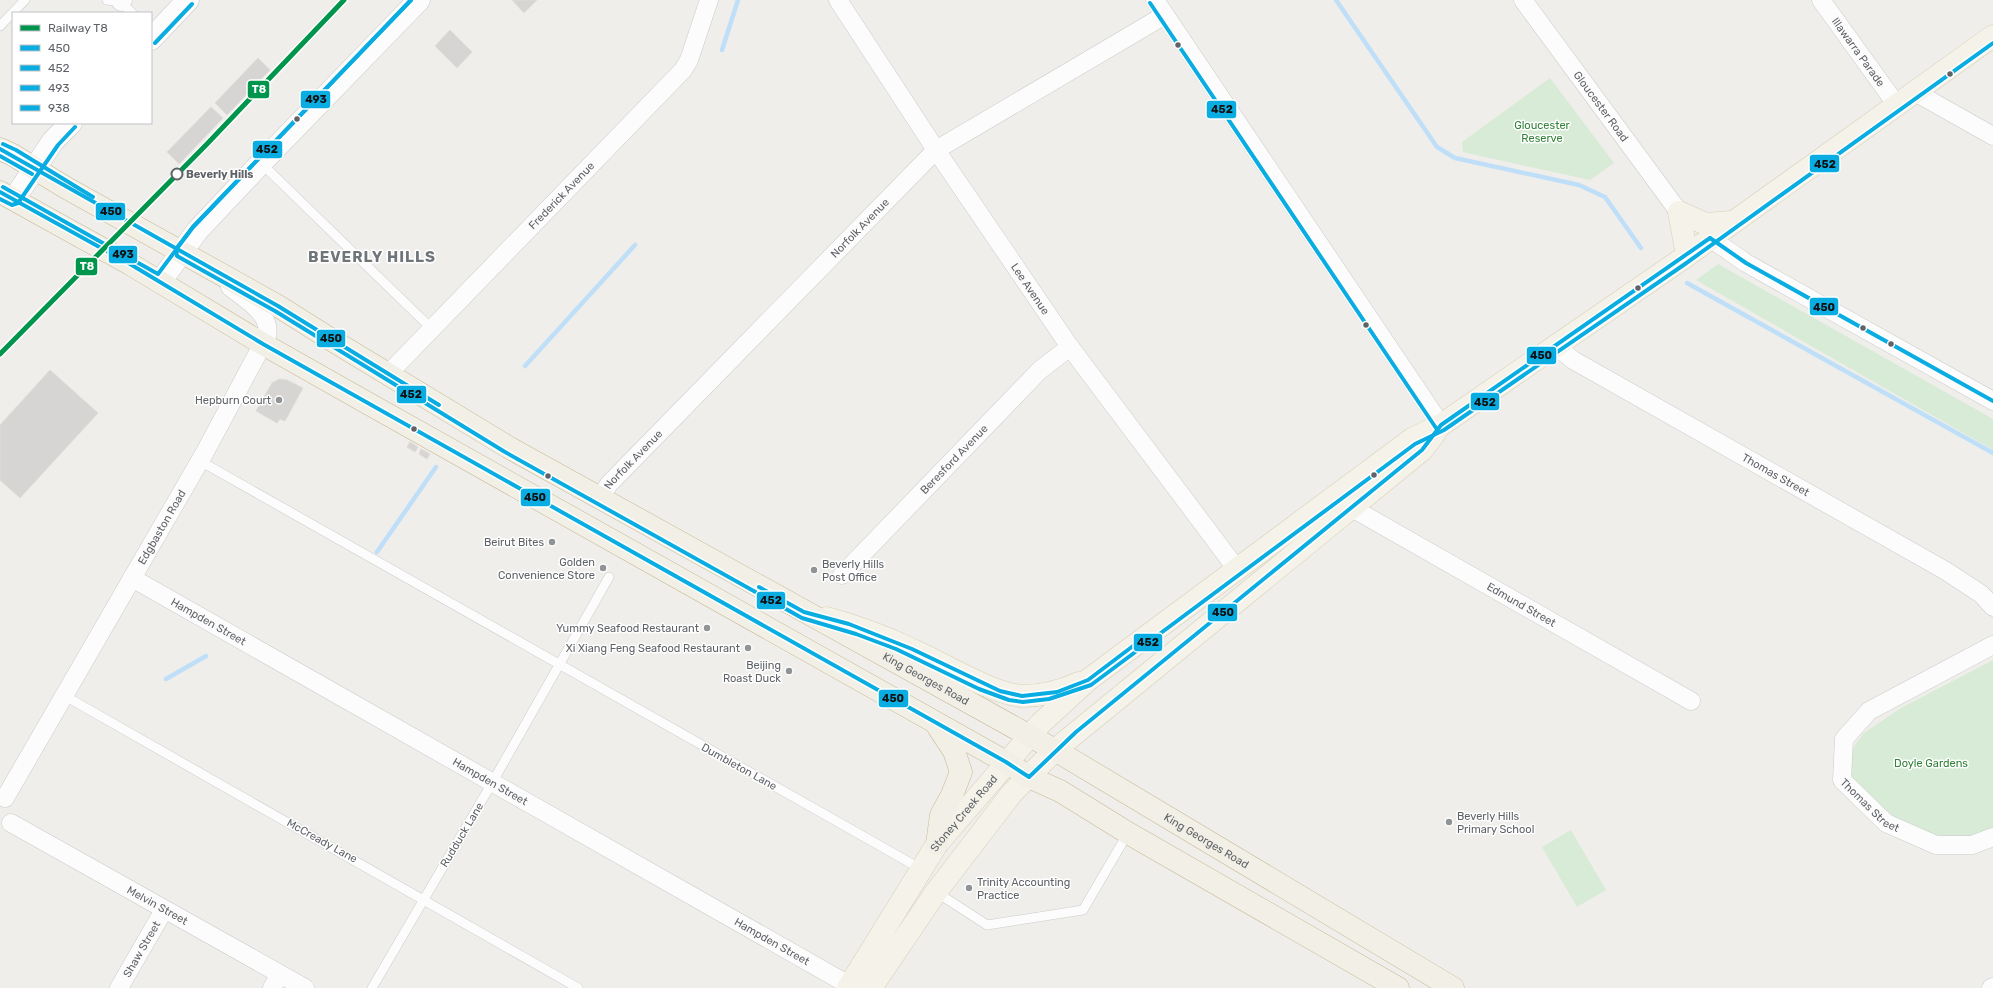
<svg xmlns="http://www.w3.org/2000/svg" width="1993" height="988" font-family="Rubik,sans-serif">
  <rect width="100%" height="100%" fill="#efeeea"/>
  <!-- green -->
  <path fill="#d7ebd6" d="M1550,78L1614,163L1590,180L1463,152L1462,142Z
    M1718,264L1993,419V450L1696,280Z
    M1993,660V830L1971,837H1949L1933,834L1897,818L1885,810L1853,780L1851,773V753L1855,745L1864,733L1901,708Z
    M1571,830L1606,890L1577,907L1542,847Z"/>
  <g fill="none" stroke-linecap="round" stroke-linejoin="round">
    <!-- stream -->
    <path stroke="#bfdff9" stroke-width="4.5" d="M1336,0L1437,147L1455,158L1579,185L1605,197L1641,248
      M722,50L738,0
      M1687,283L1993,453
      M525,366L635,245
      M377,552L436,467
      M166,679L206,656"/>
  </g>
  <!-- building -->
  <path fill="#d6d5d3" stroke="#deddd9" d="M512,0H537L524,13Z
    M450,30L472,52L457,68L435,46Z
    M258,58L270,70L227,115L215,103Z
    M211,107L223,118L179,164L167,152Z
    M50,370L98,413L20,498L0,480V425Z
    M279,379L287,380L303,388L285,421L280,419L277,423L256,411L272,383Z
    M410,442L418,447L415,452L407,447Z
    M421,449L430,454L427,459L419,454Z"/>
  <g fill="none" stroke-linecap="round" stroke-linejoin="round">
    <!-- service casing -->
    <g stroke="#cbcccc" stroke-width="10">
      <path id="service" d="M107,0L121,2L132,13
        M0,26L25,0
        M261,163L432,329
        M200,461L921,869
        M65,696L578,988
        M936,892L987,925L1083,910L1128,833
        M372,988L492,783L609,577"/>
    </g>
    <!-- minor casing -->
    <g stroke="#cbcccc" stroke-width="19">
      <g id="minor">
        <path id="s1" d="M838,0L936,150L1070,347L1236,568"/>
        <path d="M1155,0L1441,425"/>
        <path id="s2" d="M1523,0L1679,212"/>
        <path id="s3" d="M1821,0L1896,104"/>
        <path d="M121,2L123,0"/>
        <path d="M1913,91L1993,136"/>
        <path d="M1710,238L1746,263L1993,401"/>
        <path id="s4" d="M1556,346L1573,360L1946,571L1981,594L1993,607"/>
        <path id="s5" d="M388,374L683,70L689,60L709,0"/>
        <path id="s6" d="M600,498L609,484L936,150L1165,15"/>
        <path id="s7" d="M1352,508L1691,701"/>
        <path id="s8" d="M842,575L1040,370L1070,347"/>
        <path id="s9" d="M132,578L849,985"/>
        <path id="s10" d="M1993,645L1869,711L1844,739L1842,780L1886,823L1936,845H1972L1993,837"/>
        <path id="s11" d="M5,798L205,452L267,336C272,314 245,299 230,287"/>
        <path id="s12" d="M11,823L305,988"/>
        <path id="s13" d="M119,988L164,910"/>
        <path d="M272,988L280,974"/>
        <path d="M1991,988L1993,987"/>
      </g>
    </g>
    <!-- tertiary casing -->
    <g stroke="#cbcccc" stroke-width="23">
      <path id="tertiary" d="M160,282L197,231L261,163L419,0"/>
    </g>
    <!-- secondary casing -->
    <g stroke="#cacacb" stroke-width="23">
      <path id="secondary" d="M151,39L188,0
        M14,199L53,141L71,123"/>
    </g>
    <!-- primary casing -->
    <g stroke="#d7cfb7" stroke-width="23">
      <g id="primary">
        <path d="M1679,212L1706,224L1732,222"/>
        <path d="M1679,212L1687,255"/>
        <path d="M827,618C856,626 886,637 913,650C942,663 994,695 1023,696C1043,696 1061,691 1079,683"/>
        <path id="s14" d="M848,988L937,844L1041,723L1088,680L1412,439L1441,425L1682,259L1993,36"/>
        <path d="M871,988L936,892L1012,793L1055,750L1422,450L1435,433"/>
      </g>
    </g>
    <!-- trunk casing -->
    <g stroke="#c8b996" stroke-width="23">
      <g id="trunk">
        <path id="s15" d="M0,149L13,155L63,186L278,306L335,342L508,447L1055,750L1453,988"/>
        <path d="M0,192L130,264L263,344L362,400L1006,762L1029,777L1060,791L1128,833L1398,988"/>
        <path d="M937,844L941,815L952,795L961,772L954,751L938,727"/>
      </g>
    </g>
    <!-- service -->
    <use href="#service" stroke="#fdfcfc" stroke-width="9"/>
    <!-- minor -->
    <use href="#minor" stroke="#fdfcfc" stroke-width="18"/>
    <!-- tertiary -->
    <use href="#tertiary" stroke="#fdfcfc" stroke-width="22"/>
    <!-- secondary -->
    <use href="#secondary" stroke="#fdfcfc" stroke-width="22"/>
    <!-- primary -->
    <use href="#primary" stroke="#f4f2e9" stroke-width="22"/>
    <!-- trunk -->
    <use href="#trunk" stroke="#f2f0e6" stroke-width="22"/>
    <!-- bus-1 casing -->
    <g stroke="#fff" stroke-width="7">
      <path id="bus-1" d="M0,149L278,306L439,405
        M0,192L130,264L263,344L1006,762L1029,777L1076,732L1422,450L1441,425L1710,238
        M1710,238L1746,263L1993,401
        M759,587L804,612L849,624L912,649L1000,691L1022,696L1057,692L1088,680L1137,643"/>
    </g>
    <!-- bus-2 casing -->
    <g stroke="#fff" stroke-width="7">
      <path id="bus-2" d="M411,0L193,227L176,249L177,256L275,311L505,452L802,618L856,634L896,649L979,689L1009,700L1023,702L1049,699L1091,685L1415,444L1444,430L1685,264L1993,43
        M1150,3L1436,428"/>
    </g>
    <!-- bus-3 casing -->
    <g stroke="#fff" stroke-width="7">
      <path id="bus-3" d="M3,144L16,150L93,197
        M3,187L158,274L193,227L411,0"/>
    </g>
    <!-- bus-4 casing -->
    <g stroke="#fff" stroke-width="7">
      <path id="bus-4" d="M155,43L192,4
        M0,156L32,174
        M0,199L12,205L18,203L58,145L75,127"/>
    </g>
    <!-- bus-1 -->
    <use href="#bus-1" stroke="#0aade2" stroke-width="4"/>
    <!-- bus-2 -->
    <use href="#bus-2" stroke="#0aade2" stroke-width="4"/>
    <!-- bus-3 -->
    <use href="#bus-3" stroke="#0aade2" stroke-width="4"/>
    <!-- bus-4 -->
    <use href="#bus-4" stroke="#0aade2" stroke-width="4"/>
    <!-- rail-1 casing -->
    <g stroke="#fff" stroke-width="8">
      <path id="rail-1" d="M0,354L207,144L344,0"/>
    </g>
    <!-- rail-1 -->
    <use href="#rail-1" stroke="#00954c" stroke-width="5"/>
  </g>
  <!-- markers -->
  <g fill="#5f6368" stroke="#fff" stroke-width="1.5">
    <circle cx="1178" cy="45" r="3.5"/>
    <circle cx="1950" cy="74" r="3.5"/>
    <circle cx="297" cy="119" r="3.5"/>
    <circle cx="1638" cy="288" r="3.5"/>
    <circle cx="1366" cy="325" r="3.5"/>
    <circle cx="1863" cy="328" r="3.5"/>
    <circle cx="1891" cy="344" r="3.5"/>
    <circle cx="414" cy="429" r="3.5"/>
    <circle cx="1374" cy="475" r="3.5"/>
    <circle cx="548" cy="476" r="3.5"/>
  </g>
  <circle fill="#fff" stroke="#5f6368" stroke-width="2" cx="177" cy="174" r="5.5"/>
  <g fill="#919496" stroke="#fff" stroke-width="1.5">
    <circle cx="279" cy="400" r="4"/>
    <circle cx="552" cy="542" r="4"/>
    <circle cx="603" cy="568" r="4"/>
    <circle cx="814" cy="570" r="4"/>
    <circle cx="707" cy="628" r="4"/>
    <circle cx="748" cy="648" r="4"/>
    <circle cx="789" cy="671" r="4"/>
    <circle cx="1449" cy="822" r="4"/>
    <circle cx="969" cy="888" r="4"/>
  </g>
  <g text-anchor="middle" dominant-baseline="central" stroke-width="3" stroke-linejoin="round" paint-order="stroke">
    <!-- street labels -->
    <g font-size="11" fill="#5f6368" stroke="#fff">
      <text stroke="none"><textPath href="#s3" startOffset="64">Illawarra Parade</textPath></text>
      <text stroke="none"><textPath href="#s2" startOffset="132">Gloucester Road</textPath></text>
      <text stroke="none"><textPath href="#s5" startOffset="249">Frederick Avenue</textPath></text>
      <text stroke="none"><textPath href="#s6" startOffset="375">Norfolk Avenue</textPath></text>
      <text stroke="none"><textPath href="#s1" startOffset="347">Lee Avenue</textPath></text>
      <text stroke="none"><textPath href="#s8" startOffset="161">Beresford Avenue</textPath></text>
      <text stroke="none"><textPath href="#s6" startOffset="51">Norfolk Avenue</textPath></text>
      <text stroke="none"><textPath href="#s4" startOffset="255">Thomas Street</textPath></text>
      <text stroke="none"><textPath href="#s11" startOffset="313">Edgbaston Road</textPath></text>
      <text stroke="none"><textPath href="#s7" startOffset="195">Edmund Street</textPath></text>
      <text stroke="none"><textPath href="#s9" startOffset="88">Hampden Street</textPath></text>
      <text stroke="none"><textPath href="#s15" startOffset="1067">King Georges Road</textPath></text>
      <text transform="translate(739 767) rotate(29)">Dumbleton Lane</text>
      <text stroke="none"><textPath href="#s9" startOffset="412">Hampden Street</textPath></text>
      <text stroke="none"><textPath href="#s10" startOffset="257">Thomas Street</textPath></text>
      <text stroke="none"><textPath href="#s14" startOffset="210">Stoney Creek Road</textPath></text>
      <text transform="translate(462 835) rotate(-59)">Rudduck Lane</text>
      <text transform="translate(322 841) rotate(29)">McCready Lane</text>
      <text stroke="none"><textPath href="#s15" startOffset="1391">King Georges Road</textPath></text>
      <text stroke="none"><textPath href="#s12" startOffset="168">Melvin Street</textPath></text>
      <text stroke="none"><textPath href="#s9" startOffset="736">Hampden Street</textPath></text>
      <text stroke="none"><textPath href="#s13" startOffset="45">Shaw Street</textPath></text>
    </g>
    <!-- park labels -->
    <g font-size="11" fill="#328238" stroke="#fff">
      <text x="1542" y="125">Gloucester<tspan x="1542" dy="13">Reserve</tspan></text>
      <text x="1931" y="763">Doyle Gardens</text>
    </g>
    <!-- stop labels -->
    <g font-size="11" font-weight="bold" fill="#5f6368" stroke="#fff" text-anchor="start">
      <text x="186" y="174">Beverly Hills</text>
    </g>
    <!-- poi labels -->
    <g font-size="11" fill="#5f6368" stroke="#fff" text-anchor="end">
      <text x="271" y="400">Hepburn Court</text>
      <text x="544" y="542">Beirut Bites</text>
      <text x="595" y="562">Golden<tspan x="595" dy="13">Convenience Store</tspan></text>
      <text x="822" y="564" text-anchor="start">Beverly Hills<tspan x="822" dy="13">Post Office</tspan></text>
      <text x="699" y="628">Yummy Seafood Restaurant</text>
      <text x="740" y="648">Xi Xiang Feng Seafood Restaurant</text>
      <text x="781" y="665">Beijing<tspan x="781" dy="13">Roast Duck</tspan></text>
      <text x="1457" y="816" text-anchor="start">Beverly Hills<tspan x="1457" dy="13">Primary School</tspan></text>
      <text x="977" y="882" text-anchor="start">Trinity Accounting<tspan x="977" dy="13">Practice</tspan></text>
    </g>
    <!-- district labels -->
    <g font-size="15" font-weight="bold" letter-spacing="1" fill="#70757a" stroke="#fff">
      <text x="372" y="257">BEVERLY HILLS</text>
    </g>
  </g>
  <g stroke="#fff" stroke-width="1.5">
    <rect x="247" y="80" width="23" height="19" rx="4" fill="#00954c"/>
    <rect x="300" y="90" width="31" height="19" rx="4" fill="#0aade2"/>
    <rect x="1206" y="100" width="31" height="19" rx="4" fill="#0aade2"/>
    <rect x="252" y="140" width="31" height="19" rx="4" fill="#0aade2"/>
    <rect x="1809" y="154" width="31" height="19" rx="4" fill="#0aade2"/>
    <rect x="95" y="202" width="31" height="19" rx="4" fill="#0aade2"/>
    <rect x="108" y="245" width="30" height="19" rx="4" fill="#0aade2"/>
    <rect x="75" y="257" width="23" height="19" rx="4" fill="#00954c"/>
    <rect x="1809" y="297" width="30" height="19" rx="4" fill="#0aade2"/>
    <rect x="316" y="329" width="30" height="19" rx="4" fill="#0aade2"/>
    <rect x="1526" y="346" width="31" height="19" rx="4" fill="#0aade2"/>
    <rect x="396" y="385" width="31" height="19" rx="4" fill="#0aade2"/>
    <rect x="1470" y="392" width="30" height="19" rx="4" fill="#0aade2"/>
    <rect x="520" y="488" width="31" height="19" rx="4" fill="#0aade2"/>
    <rect x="756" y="591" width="30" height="19" rx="4" fill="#0aade2"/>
    <rect x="1207" y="603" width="31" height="19" rx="4" fill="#0aade2"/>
    <rect x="1133" y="633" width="30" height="19" rx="4" fill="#0aade2"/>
    <rect x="878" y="689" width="31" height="19" rx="4" fill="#0aade2"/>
  </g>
  <g font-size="11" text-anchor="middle" font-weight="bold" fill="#fff">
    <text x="259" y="93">T8</text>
    <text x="87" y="270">T8</text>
  </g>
  <g font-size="11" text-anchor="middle" font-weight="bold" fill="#111">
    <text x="316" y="103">493</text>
    <text x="1222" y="113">452</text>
    <text x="267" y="153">452</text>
    <text x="1825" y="168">452</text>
    <text x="111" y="215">450</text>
    <text x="123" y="258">493</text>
    <text x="1824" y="311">450</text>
    <text x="331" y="342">450</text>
    <text x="1541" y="359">450</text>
    <text x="411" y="398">452</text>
    <text x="1485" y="406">452</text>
    <text x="535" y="501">450</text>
    <text x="771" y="604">452</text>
    <text x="1223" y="616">450</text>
    <text x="1148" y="646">452</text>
    <text x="893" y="702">450</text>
  </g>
  <!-- legend -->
  <rect x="12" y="12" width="140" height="112" fill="#ffffff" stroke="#bfc1c3"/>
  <rect x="20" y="25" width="20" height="6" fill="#00954c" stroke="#bfc1c3"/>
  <text x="48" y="32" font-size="12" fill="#5f6368">Railway T8</text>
  <rect x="20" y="45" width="20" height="6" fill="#0aade2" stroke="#bfc1c3"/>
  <text x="48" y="52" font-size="12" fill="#5f6368">450</text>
  <rect x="20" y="65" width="20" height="6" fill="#0aade2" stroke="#bfc1c3"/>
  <text x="48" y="72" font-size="12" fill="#5f6368">452</text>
  <rect x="20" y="85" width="20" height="6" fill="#0aade2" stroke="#bfc1c3"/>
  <text x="48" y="92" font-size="12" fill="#5f6368">493</text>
  <rect x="20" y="105" width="20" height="6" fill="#0aade2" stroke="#bfc1c3"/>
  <text x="48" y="112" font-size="12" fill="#5f6368">938</text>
</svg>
